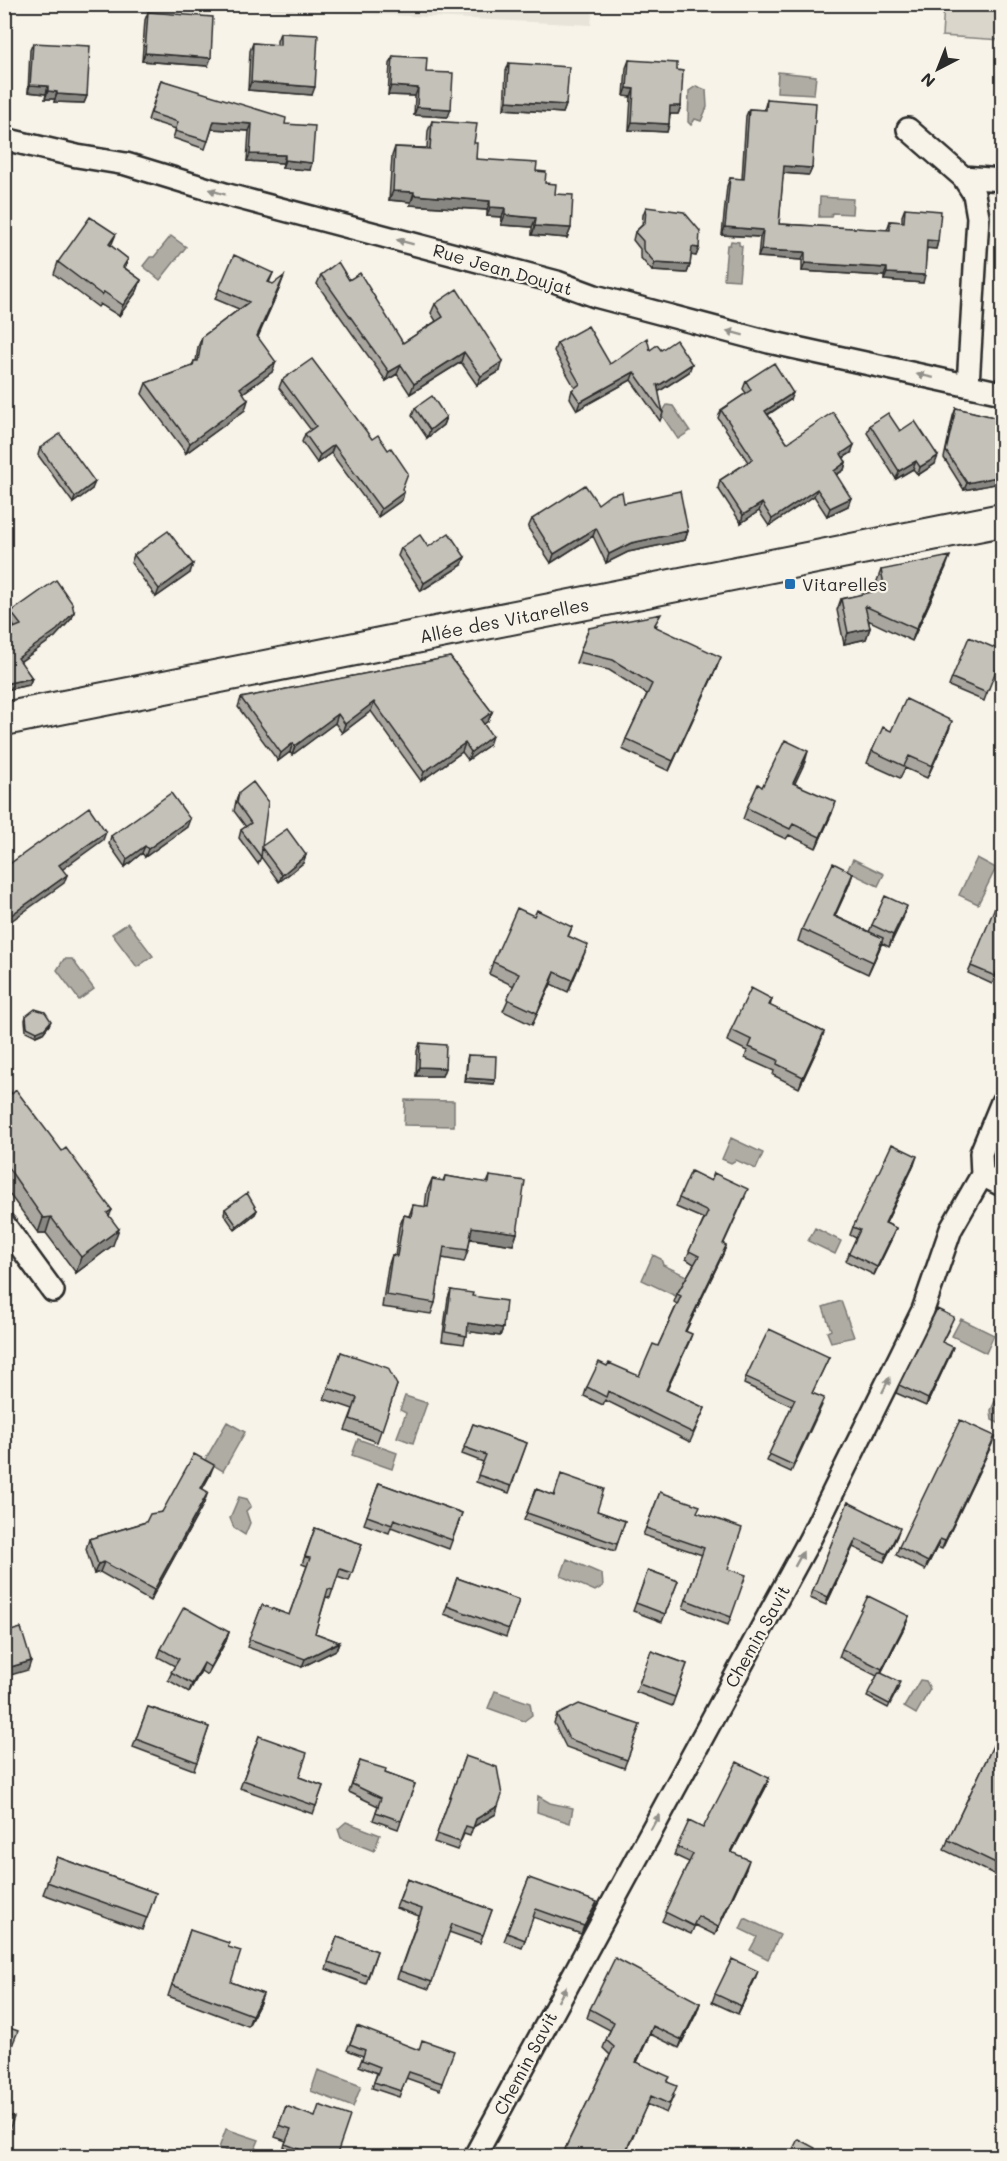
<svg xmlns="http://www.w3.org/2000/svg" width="1007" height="2161" font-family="Mali,sans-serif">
  <rect width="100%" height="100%" fill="#f7f3e8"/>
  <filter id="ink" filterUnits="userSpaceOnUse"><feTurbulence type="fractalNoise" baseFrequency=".0167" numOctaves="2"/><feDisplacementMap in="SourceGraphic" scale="12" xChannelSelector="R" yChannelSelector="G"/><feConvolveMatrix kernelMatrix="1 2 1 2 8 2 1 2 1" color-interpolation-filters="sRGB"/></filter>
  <g filter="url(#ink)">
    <!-- built -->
    <path fill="#e8e4da" d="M187,5L593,4V5L591,25Z"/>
    <!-- green -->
    <path fill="#dad6cc" stroke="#82807c" stroke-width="1.5" d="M944,5H1002V40L942,36Z"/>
    <!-- water -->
    <path fill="#afaca4" stroke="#7a7874" stroke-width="1.5" d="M778,72L816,76L814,94L777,92Z
      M696,86L706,90L707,107L701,121L695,119L691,125L688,122L689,91Z
      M820,197L853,199L852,214L832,213L831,217H819Z
      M171,236L186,247L160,280L143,266L150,257H154Z
      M731,241L739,242V245L742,246L739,280L724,279L727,245H730Z
      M667,405L673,406L690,431L678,439L661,414Z
      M977,858L996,868L978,904L959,895Z
      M853,859L884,874L878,886L847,871Z
      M128,923L153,956L137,967L112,934Z
      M64,959H72L94,989L79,1000L57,970Z
      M405,1100L454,1101V1126L404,1125Z
      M731,1138L763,1153L756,1169L736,1160L731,1163L722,1159Z
      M815,1228L841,1241L835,1254L808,1241Z
      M653,1255L661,1259L663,1265L697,1281L688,1302L642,1280Z
      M841,1301L854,1337L831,1342L827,1332L831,1330L823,1307Z
      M961,1319L994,1335L986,1353L952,1336Z
      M405,1396L427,1403L413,1443L397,1437L406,1413L400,1410Z
      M1002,1397V1425L992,1420L991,1410L995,1401Z
      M227,1422L245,1432L223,1471L205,1460Z
      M358,1439L397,1453L392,1469L352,1455Z
      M239,1497L247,1499L251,1506L246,1511L250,1523L245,1535L234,1528L230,1518Z
      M567,1559L602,1574L603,1586L595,1591L561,1576Z
      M920,1680L926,1681L930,1689L916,1714L904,1707Z
      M495,1691L530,1703L532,1715L524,1721L488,1708Z
      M538,1796L550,1803L573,1808L570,1823L537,1812Z
      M346,1822L380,1835L374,1851L341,1838L338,1829Z
      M745,1918L780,1935L768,1959L750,1950L757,1937L740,1929Z
      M318,2070L361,2086L353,2107L311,2091Z
      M226,2129L259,2140L252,2156H242L219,2148Z"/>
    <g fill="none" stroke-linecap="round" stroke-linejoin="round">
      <!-- street casing -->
      <g stroke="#2b2b2b" stroke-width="26">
        <path id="street" d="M908,129L963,177
          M4,139L77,156L126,164L228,195L557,282L595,296L769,342L1002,393
          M968,385L978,217L974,194L963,177L1002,180
          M982,1175L1002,1185
          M4,1224L53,1291
          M475,2156L810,1539L923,1310L951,1229L982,1175L981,1153L1002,1102"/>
      </g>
      <!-- secondary casing -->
      <g stroke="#2b2b2b" stroke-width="36">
        <path id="secondary" d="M4,719L1002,520"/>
      </g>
      <!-- street -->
      <use href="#street" stroke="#f7f3e8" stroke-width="21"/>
      <!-- secondary -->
      <use href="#secondary" stroke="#f7f3e8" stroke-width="32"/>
    </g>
    <!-- wall -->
    <path fill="#a9a69f" stroke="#2b2b2b" stroke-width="1.5" d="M148,12L208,66L142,61L145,20Z
      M280,33L312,95L248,90L250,51L253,43L277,45V41Z
      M33,43L87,96L84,103L54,102L55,99H45L46,94L28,92L30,50Z
      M393,56L426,72L448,117L414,115L415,96L388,95L390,64Z
      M629,60L677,70L681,106L678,114H670L669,124L667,132L629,130L631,97L624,96L626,68Z
      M509,63L566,105L563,113L504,109L506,71Z
      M161,80L285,124L310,170L282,168L283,163L247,161L249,131L212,129L205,149L173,138L176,129L148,120Z
      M767,99L812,168L809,175L783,173L779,224L887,230L890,221L902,222V216L905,208L938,241L936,249L927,248L923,283L884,280V276L802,271V260L758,257L760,237L722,235L727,186L730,178L742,179L746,116L749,109L764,110Z
      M432,121L474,143L476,159L536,171L545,183L555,194L571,228L567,238L532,235V227L501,225L502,217L487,216V210L410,205L411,202L389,200L392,156L395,147L427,148L428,131Z
      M646,207L699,248L696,256L691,255L690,265L687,273L652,271L640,257V249L633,240L635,232L642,225L643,215Z
      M111,246L128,259L125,268L141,280L137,291L119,316L100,304L98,307L54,274L58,262Z
      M273,273L269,283L280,287L258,337L272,372L243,393L245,410L186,453L142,394L146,383L192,366L194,361H196L198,347L202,337L239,309L215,299L219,289Z
      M321,275L349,280L403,343L436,321L431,313L435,304L500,371L477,385L461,362L410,394L397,374L386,381L317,284Z
      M557,343L610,364L650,350H661L689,372L658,392L663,413L660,421L631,380L577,410L570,398L572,390L575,388L554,351Z
      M282,380L402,489L404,492L402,500L378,517L331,453L317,463L302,442L305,434L311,430L279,388Z
      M746,381L790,400L768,415L787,443L851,453L843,458L846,462L844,470L836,475L848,506L827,516L814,496L769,526L759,511L741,523L718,488L720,480L748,462L718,418L721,410L746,393L743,389Z
      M415,408L446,417L443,425L427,438L412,416Z
      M956,408L1002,419V458L1000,457V483L964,490L944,458L953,416Z
      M870,425L900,431L935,464L918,475L913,469L896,479L867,433Z
      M40,448L92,489L73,503L38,455Z
      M624,503L688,531L685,540L628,552L606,563L593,536L551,563L528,528L532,519L598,504Z
      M428,547L462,565L421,591L398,556L401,548Z
      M134,555L190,573L156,597L131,563Z
      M946,567L912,641L868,620L870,628L866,639L844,644L837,610L841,599L879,591L877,581L881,570Z
      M11,612H74L72,618L55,637L20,662L32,678L29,685L4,690V632L15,628L9,618Z
      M657,625L656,627L717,667L669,771L622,749L626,739L647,694L609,670L576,663L589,628Z
      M1002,651L984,701L949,686L952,678Z
      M450,657L492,712L488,721L484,724L489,745L468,760L462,752L421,781L371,711L342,733L335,723L292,755L290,752L278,761L238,707L241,698Z
      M891,731L948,733L927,778L905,768L900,778L867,763L872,751Z
      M808,751L794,783L832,813L816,848L789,835L786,839L743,819L747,808L762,787Z
      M239,793L262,846L303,863L279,882L261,857L258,864L239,838L241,830L246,827L234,811L236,801Z
      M187,827L145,857L142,853L125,867L109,844L111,836Z
      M853,873L849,885L835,916L869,932L872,925L903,918L889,947L882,943L868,974L798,941L802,929Z
      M1002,899V966H1001L992,984L968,973Z
      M534,916L572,927L568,937L583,957L568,992L551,984L532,1025L503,1011L514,986L489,974L493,962Z
      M772,999L770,1006L824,1032L820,1043L799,1088L773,1075L774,1071L745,1058L747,1051L727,1041L731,1030Z
      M26,1016L49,1025L43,1033L36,1036L26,1031L25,1020Z
      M420,1043L445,1068L442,1076H416L417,1051Z
      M468,1055L495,1080L494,1084L465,1082L467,1059Z
      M4,1084L12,1094L112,1210L109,1216L113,1245L76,1273L46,1233H38L4,1187Z
      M914,1165L886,1223L896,1228L893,1236L874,1275L846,1261L856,1238L850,1235L853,1227Z
      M445,1176L487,1183L490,1176L517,1233L513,1245L470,1239L468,1250L464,1262L442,1258L435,1303L431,1314L382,1307L388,1267L392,1255L395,1256L399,1227L404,1215L409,1216L413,1205L425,1207L427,1191L432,1179L443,1181Z
      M745,1197L723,1245L726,1246L723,1254L686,1331L689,1342L667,1390L705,1408L690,1442L605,1400L603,1405L584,1396L587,1387L607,1366L639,1376L658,1346L677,1304L674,1302L677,1294L694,1264L686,1259L704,1219L676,1207L679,1198Z
      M225,1209L257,1210L255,1214L235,1230L224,1214Z
      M451,1290L472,1296L503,1328L500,1336L467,1331L464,1344L442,1341L448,1298Z
      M951,1325L942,1342L950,1355L926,1406L896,1393L899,1385Z
      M341,1352L397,1385L377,1442L345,1430L353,1409L324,1399Z
      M829,1357L812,1393L822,1405L791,1472L767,1461L792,1406L744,1384L746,1377Z
      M473,1424L527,1443L509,1493L476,1482L483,1462L462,1454Z
      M992,1444L942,1549L937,1547L925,1570L896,1555L899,1547Z
      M210,1475L202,1489L204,1503L150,1601L100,1572L94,1574L86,1549L89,1539L146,1522L162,1512Z
      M379,1483L462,1513L449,1549L391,1527L389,1533L364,1524Z
      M536,1489L625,1521L615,1551L524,1520Z
      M660,1492L697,1512L728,1569L731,1617L728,1625L683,1608L702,1555L643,1535Z
      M848,1502L897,1536L884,1562L853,1547L826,1605L810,1598Z
      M315,1528L362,1544L349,1581L337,1577L330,1598L326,1597L315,1633L339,1642L336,1650L302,1667L247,1647L262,1605L289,1615L307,1566L302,1564Z
      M648,1570L678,1581L662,1622L633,1611Z
      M457,1578L519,1600L506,1637L444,1614Z
      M909,1616L906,1624L881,1673L899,1687L888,1708L867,1697L877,1676L839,1657L842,1649Z
      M229,1632L226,1641L207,1675L201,1671L189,1692L168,1680L175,1666L158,1657L161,1649Z
      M651,1651L687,1664L672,1706L636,1692Z
      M148,1707L209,1727L194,1770L133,1747Z
      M557,1715L640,1725L624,1768L566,1747L554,1723Z
      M1002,1727V1878L944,1850L948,1840Z
      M259,1736L299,1777L323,1786L313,1814L240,1788Z
      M465,1756L496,1814L473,1827L470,1836L464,1834L457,1850L434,1842Z
      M360,1761L385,1773L415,1784L398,1829L373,1820L378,1806L349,1792Z
      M769,1778L766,1787L732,1852L746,1869L715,1935L695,1925L691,1934L662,1921L689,1862L674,1855L677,1847Z
      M57,1857L156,1893L142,1930L43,1894Z
      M529,1878L594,1911L581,1934L533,1917L522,1948L504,1941Z
      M407,1879L492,1910L480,1943L449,1932L429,1989L397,1978L419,1916L396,1908Z
      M190,1930L231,1982L263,1994L259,2005L248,2026L168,1996Z
      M337,1937L377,1951L366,1984L326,1969Z
      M755,1979L738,2014L712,2002L715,1994Z
      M700,2003L697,2012L679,2048L650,2034L637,2062L668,2082L674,2095L666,2113L647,2104L624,2157H561L610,2055L603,2048L610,2030L587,2018L590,2009Z
      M357,2026L442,2083L440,2090L406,2078L399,2097L372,2088L377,2073L359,2066L363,2056L347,2050Z
      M286,2106L336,2157L281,2156L286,2141L275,2137Z"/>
    <!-- shaded-wall -->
    <path fill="#898782" stroke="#2b2b2b" stroke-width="1.5" d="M145,53L211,58L208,66L142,61Z
      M251,82L315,87L312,95L248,90Z
      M30,85L48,86L46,94L28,92Z
      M391,86L418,88L415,96L388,95Z
      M627,88L634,89L631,97L624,96Z
      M48,91L57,92L55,99H45Z
      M57,94L87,96L84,103L54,102Z
      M507,101L566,105L563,113L504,109Z
      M670,106H681L678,114H667Z
      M417,107L451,109L448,117L414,115Z
      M214,121L252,124L249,131L211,129Z
      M632,122L669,124L667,132L629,130Z
      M250,154L285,155L283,163L247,161Z
      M285,160L312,163L310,170L282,168Z
      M784,166L812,168L809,175L781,173Z
      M393,191L414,192L411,202L389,200Z
      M414,195L490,201L487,210L410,205Z
      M490,207L505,208L502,217L487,216Z
      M505,215L536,218L532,227L501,225Z
      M535,226L571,228L567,238L532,235Z
      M725,227L763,230L760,237L722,235Z
      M116,234L111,246L109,244Z
      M927,240L938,241L936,249L924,248Z
      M692,247L699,248L696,256L689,255Z
      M761,250L805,252L802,260L758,257Z
      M655,263L690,265L687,273L652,271Z
      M805,263L887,268L884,276L802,271Z
      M887,273L925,275L923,283L884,280Z
      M284,276L280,287L253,347L257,336Z
      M141,280L137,291L119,316L123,305Z
      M464,352L461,362L410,394L414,384Z
      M503,361L500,371L477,385L481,376Z
      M276,362L272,372L236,398L240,388Z
      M692,364L689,372L655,394L658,386Z
      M401,365L397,374L386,381L389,372Z
      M634,372L631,380L577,410L580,402Z
      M793,393L790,400L762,418L765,411Z
      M248,400L245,410L186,453L190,443Z
      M446,417L443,425L427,438L430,430Z
      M334,445L331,453L317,463L320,455Z
      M854,445L851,453L838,461L841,454Z
      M938,456L935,464L918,475L920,467Z
      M916,461L913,469L896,479L899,471Z
      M846,462L844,470L831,478L834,471Z
      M1002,476L1000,483L964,490L967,483Z
      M95,482L92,489L73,503L75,497Z
      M817,489L814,496L769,526L772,519Z
      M404,492L402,500L378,517L381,509Z
      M851,498L848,506L827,516L830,508Z
      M762,503L759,511L741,523L743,515Z
      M596,528L593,536L551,563L554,554Z
      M688,531L685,540L628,552L606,563L609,554L631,543Z
      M950,556L946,567L912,641L916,629Z
      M465,557L462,565L421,591L424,583Z
      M193,564L190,573L156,597L159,589Z
      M74,612L72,618L55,637L15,665L18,658Z
      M870,628L866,639L844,644L848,633Z
      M721,657L717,667L669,771L673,761Z
      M32,678L29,685L4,690V684Z
      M374,702L371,711L342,733L345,724Z
      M492,712L488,721L477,729L481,720Z
      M338,714L335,723L292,755L295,746Z
      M952,721L948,733L927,778L932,766Z
      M492,736L489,745L468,760L471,752Z
      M293,743L290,752L278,761L281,753Z
      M465,743L462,752L421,781L424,772Z
      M808,751L805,762L790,794L793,783Z
      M836,802L832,813L816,848L820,837Z
      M190,819L187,827L145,857L148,849Z
      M106,832L103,840L56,874L59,865Z
      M145,846L142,853L125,867L127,859Z
      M306,855L303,863L279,882L282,875Z
      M853,873L849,885L829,928L834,916Z
      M67,875L64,883L4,926V920Z
      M907,906L903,918L889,947L893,935Z
      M883,938L879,950L868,974Z
      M588,945L583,957L568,992L572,980Z
      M555,972L551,984L532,1025L537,1013Z
      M51,1021L49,1025L43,1033L36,1036L37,1032Z
      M824,1032L820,1043L799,1088L803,1077Z
      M419,1067L445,1068L442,1076H416Z
      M466,1078L495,1080L494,1084L465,1082Z
      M917,1156L914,1165L882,1231L885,1223Z
      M257,1210L255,1214L235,1230L237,1226Z
      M51,1217L46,1233H38L43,1218Z
      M472,1227L517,1233L513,1245L468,1238Z
      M896,1228L893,1236L874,1275L877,1267Z
      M119,1229L113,1245L76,1273L81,1257Z
      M726,1246L723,1254L682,1339L685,1331Z
      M11,1269L8,1277L4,1279V1273Z
      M468,1323L503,1328L500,1336L465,1331Z
      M692,1334L689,1342L663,1398L666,1390Z
      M953,1347L950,1355L926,1406L928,1399Z
      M995,1436L992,1444L942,1549L945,1541Z
      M214,1465L210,1475L197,1499L201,1488Z
      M208,1492L204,1503L150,1601L154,1590Z
      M900,1528L897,1536L884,1562L887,1554Z
      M856,1539L853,1547L826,1605L828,1597Z
      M940,1539L937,1547L925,1570L928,1562Z
      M104,1562L100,1572L94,1574L98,1564Z
      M909,1616L906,1624L879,1677L882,1669Z
      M229,1632L226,1641L207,1675L210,1667Z
      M339,1642L336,1650L302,1667L305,1659Z
      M31,1661L28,1670L4,1677V1669Z
      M204,1663L201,1671L189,1692L192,1684Z
      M769,1778L766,1787L728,1860L731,1852Z
      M498,1806L496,1814L473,1827L476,1819Z
      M749,1860L746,1869L715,1935L718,1927Z
      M597,1902L594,1911L581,1934L584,1926Z
      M758,1971L755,1979L738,2014L741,2006Z
      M263,1994L259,2005L248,2026L252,2015Z
      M700,2003L697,2012L679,2048L682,2040Z
      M653,2026L650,2034L633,2071L636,2062Z"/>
    <!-- building -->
    <path fill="#c4c1b9" stroke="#2b2b2b" stroke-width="1.5" d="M148,12L213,17L211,58L145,53Z
      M280,33L318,35L315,87L251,82L253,43L280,45Z
      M33,43L90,46L87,96L57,94V92L48,91V86L30,85Z
      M393,56L427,58L426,72L453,73L451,109L417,107L418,88L391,86Z
      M629,60L677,63V70L683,71L681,106H670L669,124L632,122L634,89L627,88Z
      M509,63L569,67L566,105L507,101Z
      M161,80L286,118L285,124L315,126L312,163L285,160V155L250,154L252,124L214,121L208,141L175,131L178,122L151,113Z
      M767,99L816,103L812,168L784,166L779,224L890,230V221L904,222L905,208L941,211L938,241L927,240L925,275L887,273V268L805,263V252L761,250L763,230L725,227L730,178L744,179L749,109L766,110Z
      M432,121L477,124L474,143H477L476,159L537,163L536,171L546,172L545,183L556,184L555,194L573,195L571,228L535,226L536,218L505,215V208L490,207V201L414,195V192L393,191L395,147L430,149Z
      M646,207L684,212L700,231L699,248L692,247L690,265L655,263L643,249V241L635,232L645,223Z
      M90,217L116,234L109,244L128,259L123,267L141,280L123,305L104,292L102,295L58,262Z
      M234,255L273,273L268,282L273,284L284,276L257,336L276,362L240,388L248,400L190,443L146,383L193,366L194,361H198L202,337L249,302L219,289Z
      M338,262L349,280L360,273L403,343L443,317L435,304L457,289L503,361L481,376L464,352L414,384L401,365L389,372L321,275Z
      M588,326L610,364L647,338L650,350L657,345L661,350L676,340L692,364L658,386L657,384L663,413L634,372L580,402L572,390L580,384L557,343Z
      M312,359L372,439L378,435L388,450L391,448L408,473L402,489L404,492L381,509L334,445L320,455L305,434L316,426L282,380Z
      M774,363L793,393L765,411L787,443L833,412L854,445L841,454L846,462L834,471L851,498L830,508L817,489L772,519L762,503L743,515L720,480L753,459L721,410L751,390L746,381Z
      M432,396L446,417L430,430L415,408Z
      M956,408L1002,419V450L998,449L1002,476L967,483L946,451Z
      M888,413L900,431L915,421L938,456L920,467L916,461L899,471L870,425Z
      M60,434L95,482L75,497L40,448Z
      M585,485L598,504L610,495L622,492L624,503L680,491L688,531L631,543L609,554L596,528L554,554L532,519Z
      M168,531L193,564L159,589L134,555Z
      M449,533L465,557L424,583L401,548L420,535L428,547Z
      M950,556L916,629L865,606L870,628L848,633L841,599L885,589L881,570Z
      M56,580L72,603L74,612L57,630L18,658L32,678L4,684V632L21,625L11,612Z
      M661,614L654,626L721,657L673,761L626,739L652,684L613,660L580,652L589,628Z
      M969,637L1002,651V656L987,693L952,678Z
      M450,657L492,712L481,720L492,736L471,752L465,743L424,772L374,702L345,724L338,714L295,746L293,743L281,753L241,698Z
      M906,699L952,721L932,766L909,756L904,766L872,751L883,727L891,731Z
      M785,740L808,751L793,783L836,802L820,837L793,824L790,829L747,808L758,784L762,787Z
      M253,782L268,802L262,846L287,829L306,855L282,875L262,848L261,857L241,830L251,823L237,803L239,793Z
      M171,793L190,819L148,849L145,846L127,859L111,836Z
      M89,807L106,832L59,865L67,875L4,920V868Z
      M833,863L853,873L834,916L883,938L873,962L802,929Z
      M885,896L907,906L893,935L872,925Z
      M1002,899V960L995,976L971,966L995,907L999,908Z
      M517,908L534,916L537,910L572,927L568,936L588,945L572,980L555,972L537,1013L507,999L519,974L493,962Z
      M751,988L772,999L769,1005L824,1032L803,1077L777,1064L778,1060L749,1047L752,1040L731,1030Z
      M35,1009L45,1012L51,1021L44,1029L37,1032L27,1027L26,1016Z
      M420,1043L446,1045L445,1068L419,1067Z
      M468,1055L496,1056L495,1080L466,1078Z
      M4,1084L12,1094L16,1090L62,1151L66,1148L112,1210L107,1213L119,1229L81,1257L51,1217L43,1218L7,1166H4Z
      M892,1144L917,1156L885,1223L896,1228L877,1267L849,1253L860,1230L853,1227Z
      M691,1171L711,1181L714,1173L748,1189L723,1244L726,1246L685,1331L692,1334L666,1390L705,1408L693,1433L608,1391L606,1397L587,1387L599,1362L607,1366L609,1363L639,1376L653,1344L658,1346L681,1296L677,1294L699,1256L689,1251L708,1212L679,1198Z
      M445,1176L489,1183L490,1176L525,1181L517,1233L472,1227L468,1250L444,1247L435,1303L386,1295L392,1255L397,1256L404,1215L411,1217L413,1205L428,1207L432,1179L444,1181Z
      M247,1193L257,1210L237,1226L225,1209Z
      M4,1260L11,1269L4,1273Z
      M451,1290L473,1293L472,1296L506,1301L503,1328L468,1323L467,1336L445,1332Z
      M937,1309L954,1317L942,1342L953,1347L928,1399L899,1385Z
      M769,1329L829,1357L812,1393L824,1398L793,1465L769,1454L795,1399L746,1377Z
      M341,1352L388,1368L397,1385L382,1430L350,1419L357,1398L328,1388Z
      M960,1420L995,1436L945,1541L940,1539L928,1562L899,1547Z
      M473,1424L527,1443L511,1486L478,1475L486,1455L464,1447Z
      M194,1454L214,1465L201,1488L208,1492L154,1590L104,1562L98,1564L89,1539L146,1522L150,1514L162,1512Z
      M561,1474L604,1489L597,1511L625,1521L617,1544L527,1513L536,1489L554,1496Z
      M379,1483L462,1513L452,1540L394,1519L392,1525L367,1516Z
      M660,1492L700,1506L697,1512L742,1528L728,1569L746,1575L731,1617L686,1600L704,1548L646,1528Z
      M848,1502L900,1528L887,1554L856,1539L828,1597L813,1590Z
      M315,1528L362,1544L352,1573L340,1569L333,1590L328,1589L315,1633L339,1642L305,1659L249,1639L262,1605L289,1615L310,1558L305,1557Z
      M648,1570L678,1581L665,1614L636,1603Z
      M457,1578L519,1600L509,1629L447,1606Z
      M868,1596L909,1616L882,1669L842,1649Z
      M184,1607L229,1632L210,1667L204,1663L192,1684L171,1672L179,1659L161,1649Z
      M21,1628L31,1661L4,1669V1633Z
      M651,1651L687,1664L675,1697L639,1684Z
      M879,1672L900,1682L889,1704L868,1693Z
      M579,1704L640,1725L627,1760L569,1739L557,1715Z
      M148,1707L209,1727L197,1762L136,1739Z
      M1002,1727V1866L948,1840Z
      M259,1736L307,1753L299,1777L323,1786L316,1806L243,1780Z
      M465,1756L497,1767L502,1795L498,1806L476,1819L473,1828L466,1826L460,1842L437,1834Z
      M360,1761L386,1769L385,1773L415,1784L401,1821L376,1812L381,1798L352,1784Z
      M737,1762L769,1778L731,1852L749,1860L718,1927L698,1916L693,1926L665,1912L693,1854L677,1847L689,1821L703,1828Z
      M57,1857L156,1893L147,1918L47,1882Z
      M529,1878L597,1902L584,1926L536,1909L525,1940L507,1933Z
      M407,1879L492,1910L483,1935L452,1924L432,1982L400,1971L422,1909L399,1901Z
      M190,1930L229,1943L228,1947L241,1951L231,1982L263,1994L252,2015L172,1985Z
      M337,1937L377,1951L368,1976L328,1962Z
      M615,1958L700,2003L682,2040L653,2026L636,2062L670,2077L667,2082L677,2086L669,2104L651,2096L623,2157H561L614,2047L606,2040L614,2022L590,2009Z
      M732,1959L758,1971L741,2006L715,1994Z
      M4,2026L18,2031L4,2065Z
      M357,2026L419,2050L422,2040L454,2051L442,2083L409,2072L401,2091L374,2082L380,2067L362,2060L365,2050L350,2044Z
      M319,2105L350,2116L336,2157H296L299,2149L285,2144L291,2129L279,2125L286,2106L315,2117Z
      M4,2114L14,2117L4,2143Z
      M798,2139L815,2148L811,2157H789Z
      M4,2152L15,2157H4Z"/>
    <!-- one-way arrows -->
    <defs><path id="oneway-solid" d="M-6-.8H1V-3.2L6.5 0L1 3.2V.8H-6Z" transform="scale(1.5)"/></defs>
    <g fill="#918f8a">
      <use href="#oneway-solid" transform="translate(217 192) rotate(-163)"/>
      <use href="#oneway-solid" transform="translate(405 242) rotate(-165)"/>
      <use href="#oneway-solid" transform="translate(735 333) rotate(-165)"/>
      <use href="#oneway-solid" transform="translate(925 376) rotate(-168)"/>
      <use href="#oneway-solid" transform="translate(886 1385) rotate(-64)"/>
      <use href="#oneway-solid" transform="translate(799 1559) rotate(-61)"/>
      <use href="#oneway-solid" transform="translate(655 1822) rotate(-61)"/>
      <use href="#oneway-solid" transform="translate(562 1994) rotate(-62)"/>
    </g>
  </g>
  <!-- markers -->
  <rect fill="#1f6fb2" stroke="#f7f3e8" stroke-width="2" x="784" y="578" width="12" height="12" rx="3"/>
  <g text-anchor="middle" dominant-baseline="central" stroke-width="4.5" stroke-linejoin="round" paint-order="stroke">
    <!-- street labels -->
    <g font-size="18" fill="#2b2b2b" stroke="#f7f3e8">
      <text transform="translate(503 269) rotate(16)">Rue Jean Doujat</text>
      <text transform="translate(504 620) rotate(-11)">Allée des Vitarelles</text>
      <text transform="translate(757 1636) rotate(-61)">Chemin Savit</text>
      <text transform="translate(525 2063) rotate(-62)">Chemin Savit</text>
    </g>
    <!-- poi labels -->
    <g font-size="18" fill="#2b2b2b" stroke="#f7f3e8" text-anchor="start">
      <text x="802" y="584">Vitarelles</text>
    </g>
  </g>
  <!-- margin -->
  <rect width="1007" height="2161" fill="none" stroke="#f7f3e8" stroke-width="24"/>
  <rect x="12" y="12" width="983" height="2137" fill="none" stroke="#2b2b2b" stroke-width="2" filter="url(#ink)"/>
  <!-- north arrow -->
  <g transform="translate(938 69) rotate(222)" stroke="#f7f3e8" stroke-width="4.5" paint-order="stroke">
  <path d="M0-4.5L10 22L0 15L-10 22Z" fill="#2b2b2b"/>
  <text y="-9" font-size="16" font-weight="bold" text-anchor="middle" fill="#2b2b2b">N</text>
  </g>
</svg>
